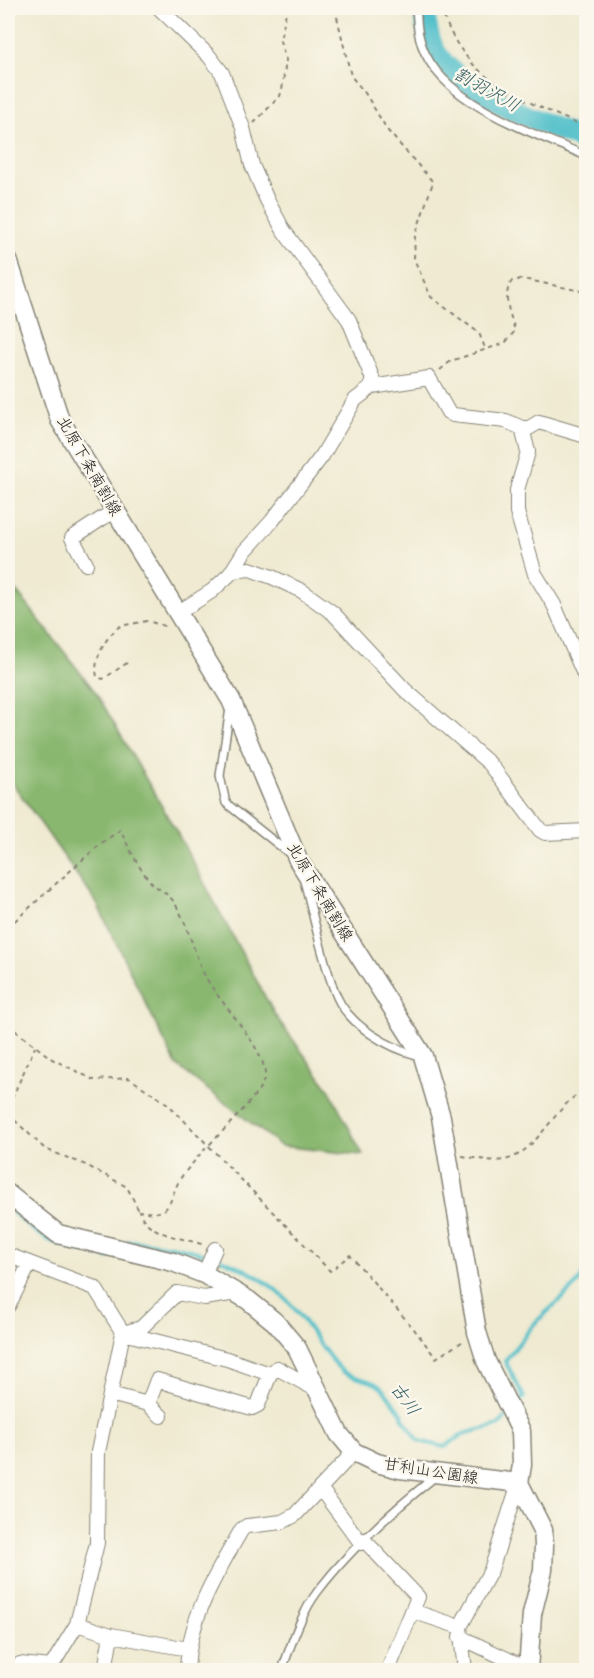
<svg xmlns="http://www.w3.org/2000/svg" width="594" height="1678" font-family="Pangolin,'Klee One',sans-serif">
  <rect width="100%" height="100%" fill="#fbf7ec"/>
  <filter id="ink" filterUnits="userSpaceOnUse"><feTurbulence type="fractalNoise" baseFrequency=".0167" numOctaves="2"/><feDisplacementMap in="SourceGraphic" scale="12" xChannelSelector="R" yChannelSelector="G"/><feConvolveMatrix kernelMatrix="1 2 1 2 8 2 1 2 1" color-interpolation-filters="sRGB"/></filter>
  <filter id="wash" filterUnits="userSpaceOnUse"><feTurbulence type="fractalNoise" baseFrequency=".008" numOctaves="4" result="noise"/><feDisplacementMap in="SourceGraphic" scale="24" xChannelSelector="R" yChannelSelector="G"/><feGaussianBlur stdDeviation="1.35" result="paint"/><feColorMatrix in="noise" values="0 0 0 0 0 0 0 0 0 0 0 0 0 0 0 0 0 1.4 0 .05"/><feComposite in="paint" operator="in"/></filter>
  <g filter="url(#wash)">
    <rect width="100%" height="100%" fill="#efead1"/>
    <!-- forest -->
    <path fill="#89b76f" stroke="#526a46" stroke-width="1.5" d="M8,580L97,694L179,836L275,1015L329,1089L363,1155L281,1146L176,1065L96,902L8,777Z"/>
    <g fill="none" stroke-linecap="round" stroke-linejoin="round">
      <!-- stream -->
      <path stroke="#53c0ca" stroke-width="4" d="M8,1207C44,1245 61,1245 109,1258
        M128,1241C187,1245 255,1261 294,1308C307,1324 328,1359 342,1371C350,1378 366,1378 376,1384C386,1389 395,1406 403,1415L402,1417L419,1441L445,1447L463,1434L499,1425L506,1416
        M515,1406L524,1397L505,1361L534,1324L578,1283L586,1269"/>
      <!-- river -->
      <path stroke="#53c0ca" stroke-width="22" d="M423,8C426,23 428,43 438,56C464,93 544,124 586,141"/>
    </g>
  </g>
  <g filter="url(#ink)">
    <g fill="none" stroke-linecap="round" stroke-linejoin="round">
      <!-- service casing -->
      <g stroke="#868376" stroke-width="10">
        <path id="service" d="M416,8C417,17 417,27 419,35C432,102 532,131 586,156
          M230,708L220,776L226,803L290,854
          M304,881C314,916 323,965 337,997C350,1026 389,1048 417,1055
          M282,1670C291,1645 301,1613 318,1591C351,1548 393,1510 436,1476"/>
      </g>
      <!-- minor casing -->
      <g stroke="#868376" stroke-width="16">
        <path id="minor" d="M159,8L209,56L222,73L243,128L252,165L267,200L284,231L349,320L372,377V387
          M522,428L528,452L517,490V512L535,574L554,605L586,679
          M86,564L72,538L115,510
          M232,571L250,569L272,577L302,591L333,613L405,690L490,764L540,830L545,833L586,831
          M179,612L212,591L230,574L244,552L272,521L322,456L355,400L372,387L429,378L448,412L453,415L506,421L522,428H529L539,422L586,436
          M8,1255L95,1288L123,1333L141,1328L177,1293L204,1298L237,1293
          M204,1274L215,1249
          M8,1306L29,1265
          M110,1394L148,1404L157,1380L252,1408L258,1405L270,1374
          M148,1404L161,1416
          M320,1488L361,1543
          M364,1540L418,1597L388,1670
          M412,1611L460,1627
          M77,1624L111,1635L188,1649
          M460,1637L528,1669
          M16,1670L20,1664L51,1667L77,1624L97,1543L98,1452L123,1333L227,1359L270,1374L277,1368L319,1391
          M105,1670L111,1635
          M187,1670C189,1617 216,1574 242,1529L247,1526L282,1522L295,1515L354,1452
          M465,1670L460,1627L491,1570L519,1483"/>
      </g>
      <!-- secondary casing -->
      <g stroke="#868376" stroke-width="21">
        <path id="secondary" d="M8,260L60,420L231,700L298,860L423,1056L441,1117L477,1332L486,1361L521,1431L522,1465L519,1483
          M8,1194L58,1234L173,1262L204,1274L248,1300L275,1322L297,1348L339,1434L354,1452L377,1463L400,1469L519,1483L543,1530L544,1545L543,1570L532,1614L528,1670"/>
      </g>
      <!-- path -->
      <path stroke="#868376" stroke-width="2" stroke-dasharray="4.5 4.5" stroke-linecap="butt" d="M338,8L337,17L351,76L365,93L388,131L433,182L415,236L414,259L431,297L479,333L485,348
        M441,8C465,84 521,97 586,128
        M254,123L280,96L282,90L286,60L280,41L287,8
        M440,370L451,361L505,343L515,331C511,315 501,296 512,281L523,279L586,292
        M127,663L103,679L97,677C93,658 105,638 120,626L147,621L168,627
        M8,927L99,845L120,830C129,847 137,866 150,881C157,889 168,893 174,902C188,923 193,951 204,974C217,1001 265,1046 265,1075C265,1093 210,1142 196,1159C191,1166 183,1173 179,1181C167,1204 173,1217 139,1211C148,1236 182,1237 204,1245
        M8,1025L52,1059L94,1080L129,1078L168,1104L330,1271L350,1255L414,1329L436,1358L465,1340
        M8,1107L35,1047
        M8,1114L45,1149L86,1165L127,1187L139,1211
        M462,1156C476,1158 490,1162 504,1160C537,1154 555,1104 586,1089"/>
      <!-- service -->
      <use href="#service" stroke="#fff" stroke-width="7"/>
      <!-- minor -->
      <use href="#minor" stroke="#fff" stroke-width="14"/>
      <!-- secondary -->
      <use href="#secondary" stroke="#fff" stroke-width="18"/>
    </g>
  </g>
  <g text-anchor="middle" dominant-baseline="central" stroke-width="5" stroke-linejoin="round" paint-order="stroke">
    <!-- street labels -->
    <g font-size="16" fill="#1c1c1c" stroke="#fbf7ec">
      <text transform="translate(89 466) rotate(60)">北原下条南割線</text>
      <text transform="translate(320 892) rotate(59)">北原下条南割線</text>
      <text transform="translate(431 1471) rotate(9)">甘利山公園線</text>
    </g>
    <!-- water labels -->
    <g font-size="18" font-style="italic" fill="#325e62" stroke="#fbf7ec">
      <text transform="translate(487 90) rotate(29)">割羽沢川</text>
      <text transform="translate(405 1399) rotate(54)">古川</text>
    </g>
  </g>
  <!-- margin -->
  <rect width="594" height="1678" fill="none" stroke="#fbf7ec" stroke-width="30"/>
</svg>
